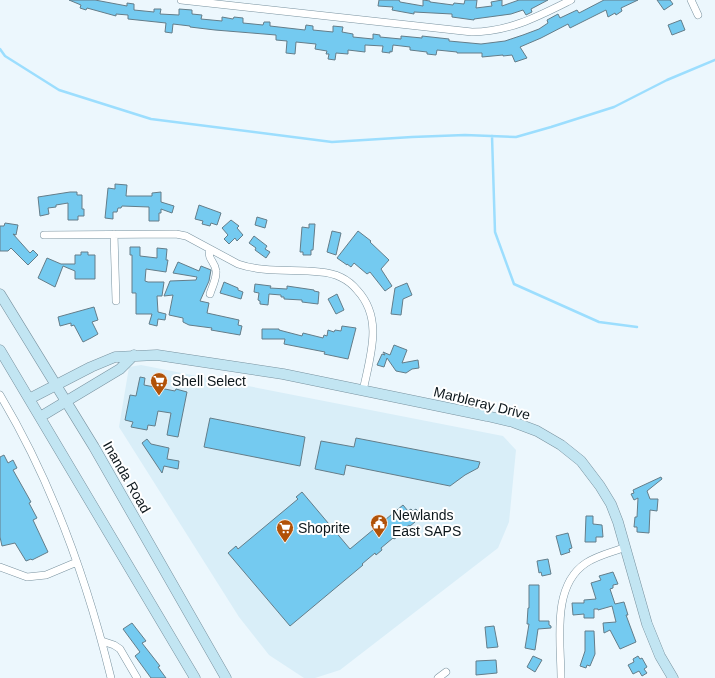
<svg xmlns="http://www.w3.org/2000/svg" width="715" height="678" font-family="Helvetica,sans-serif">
  <rect width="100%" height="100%" fill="#ecf7fd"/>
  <!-- built -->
  <path fill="#d9eef8" d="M141,365L503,436L516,450L509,522L498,548L340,670L315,678H304L269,655L239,617L119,427L129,367Z"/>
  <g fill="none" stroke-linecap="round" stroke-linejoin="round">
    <!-- stream -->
    <path stroke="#9cdefe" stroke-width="2.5" d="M0,49L5,56L59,90L151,119L332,142L412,137L465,135L516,137L551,127L614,107L667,80L715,60
      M492,136L495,232L514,284L599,322L637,327"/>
  </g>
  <!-- building -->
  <path fill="#74caf0" stroke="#647d89" d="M69,0H95L127,6V3L134,4V10L154,12V9H161L160,14L179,15V9L192,10V14L202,15L201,19L222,21V17L233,19L234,17L243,18V23L263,25L264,22H270V26L305,30L306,25L313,26V30L333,32V26L343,27L342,32L353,34V37L373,39V34L380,35V37L401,39V36L422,38V36L449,39V41L481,44L505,41L523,35L539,29L548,23L547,20L558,14L560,18L577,10L579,13L604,0H638L621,8L622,11L616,15L615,13L608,17L606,10L570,28L568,24L541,38L520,47L527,58L515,62L512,55L503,56V55L482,57V53H457V52L437,50L436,55L427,54V52L410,50V47L393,45L392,52L390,51V53L382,52L383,46L365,45V52L348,50V54L336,53L335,60L328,59L329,54H326L327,51L315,49L316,44L296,42L295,54L286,53L287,41L276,40V35L215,30L190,27V26L173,24L172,33L165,32L166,23L128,19V15L116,14V16L87,8L86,10L80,8L81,5Z
    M379,0H399L400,2L423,6V0L430,1V2L453,5L454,3L464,4L465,0H477L476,8L492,6L491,2L502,0V6L519,0H548L531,9L532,12L526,15L523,10L511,14L474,19V20L452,17V14L414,12V14L392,10L393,7L378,6Z
    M657,0H670L673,4L664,10Z
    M681,20L685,30L672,35L668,25Z
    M115,184L127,185L126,196H152V193L161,192V202L174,206L172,213L161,209V213H159V221H149V207L122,206L121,208H118L117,212H113V219L105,218L108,188L115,189Z
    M70,192H77V195H82V209H84V216H78V220H68V203L56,205V207L48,208L49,214L40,216L38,197Z
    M199,205L221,213L217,225L211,223L210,226L202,224L203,221L195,219Z
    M257,217L267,220L265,228L255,225Z
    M231,220L239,226L237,228L243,235L237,241L235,238L229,244L224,239L228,235L222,228Z
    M5,223L18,225L16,235L13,234L30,253L33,250L38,255L28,265L11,248L8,251H0V226H4Z
    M309,224H315L313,250H311V255H303V252H300L302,227L309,228Z
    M332,231L341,233L336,255L327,252Z
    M358,231L371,241L370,242L389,260L381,269L392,286L385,291L370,272L367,274L354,263L351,267L347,264V265L337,258Z
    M254,236L267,246L265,249L270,252L266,258L255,250L256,248L249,243Z
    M130,247H140V256L157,258V248L167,249L166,260H168L166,272L146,269L145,281L148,282H164L162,296H157L158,312L166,314L165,320L158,319L157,326L149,324L152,314H136V293H132V255H130Z
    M81,252H88V255H95V279H75V271L63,266L55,287L38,278L47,258L61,264H75V255H81Z
    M178,262L199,271L201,266L211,270L209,281L200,301L209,303L207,313L239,320L238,325L242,326L240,335L211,330L212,328L189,325L183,322V318L169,315L173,295L164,296L170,281L196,280L197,277L173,273Z
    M224,282L238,288V290L243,292L241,299L220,293Z
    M407,283L412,295L403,299L401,315L391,314L395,288Z
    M255,284L271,286L270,288L287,289V286L314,290V291L319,292L318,304L302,302V300L284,299V297H281V295L269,294L268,305L260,304V301L258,300L259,293L254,292Z
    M337,294L344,310L336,314L328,299Z
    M94,307L98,320L92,322L98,334L91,338L83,342L74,325L71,326V323L60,326L58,317Z
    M342,326L356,328L348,359L324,354L325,352L284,344L285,339H262V329H279V330L302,336L303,333L323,338L324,335L327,336L328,330L334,332L335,330L341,331Z
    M394,345L407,350L402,363L418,360L419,368L412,369L406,373L396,371L387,358L384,367L377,365L382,354L385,355L383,352L390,355Z
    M140,377L145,378L144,385L175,391L176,389L187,392L178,437L167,435L171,413L158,411L155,426L148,425L147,430L131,427L133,422L125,420L130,395L136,396Z
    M210,418L305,437L300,466L204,447Z
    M356,438L480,462L478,468L465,475L450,486L346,465L344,475L315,469L321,441L354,447Z
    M147,439L151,444L169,448L167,459L179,461L178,469L164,466L162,473L142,443Z
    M4,455L8,463L13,460L17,468L13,470L31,502L29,503L37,518L33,520L48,552L32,560L31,559L26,561L15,543L2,546L0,537V457Z
    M661,477L662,479L647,491L650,499H658L657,511L650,510L649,533L637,532V527H634L635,517H637L638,498L634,500L631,494L634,493L633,490Z
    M302,492L350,549L403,505L408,511L411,509L413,511L416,509L421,515L414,520L415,522L410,526L409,525L398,534L399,536L394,539L393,538L381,548L382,550L376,555L375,553L362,564L363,565L290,626L228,553L236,546L238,549L298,499L296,497Z
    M586,516H593V524L602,525L603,537H596V542H585Z
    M568,533L572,548L569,549L570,552L561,555L556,536Z
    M548,559L551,574L542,576L541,572L539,573L537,561Z
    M613,572L618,584L613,585V588L610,589L615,604L624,602L628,615H626L636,642L620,649L610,630L604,633L603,623L616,622L612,606L598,610V609H594V618H584V614L573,615L572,603H584V600L596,599L591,583L601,580L599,576Z
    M529,585H539V621H549V625L551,626V628L538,629L535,650L525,648L529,624H527L528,608H529Z
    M132,623L146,641L142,643L160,666L158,667L166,678H151L135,656L140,652L123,629Z
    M494,626L498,647L487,648L485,627Z
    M585,631H594L595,654L590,666L587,665L586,668L580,666L585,651Z
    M533,656L542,660L535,672L527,667Z
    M638,656L640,659L642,658L647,667L644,669L647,673L642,676L639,671L633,674L628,665L634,662L633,659Z
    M496,660L497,673L476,675V661Z"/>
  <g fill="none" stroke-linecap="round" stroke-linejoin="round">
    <!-- street casing -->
    <g stroke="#79929f" stroke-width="8">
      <path id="street" d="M181,0L472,32C509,32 539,16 571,0
        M691,0L698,15
        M114,234L116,301
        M44,235L176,234L186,236L238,264C264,273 293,269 320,272C334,273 348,279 357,290C384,319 370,356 363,391
        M210,249C207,260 215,261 216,271C217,278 212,287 210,294
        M0,395C52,482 87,580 111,678
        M0,567L27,577L46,575L77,562
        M102,641L114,645L120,649L137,678
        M438,678L446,672
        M561,678C561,642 551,586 586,563C598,555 613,552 626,547"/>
    </g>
    <!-- secondary casing -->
    <g stroke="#79929f" stroke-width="11">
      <path id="secondary" d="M0,294L94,447L226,678
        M0,350L195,678
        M29,399L91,367L115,357L157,355L283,374L424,403L487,416L513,422L537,431L561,445L581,461L600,486L611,504L618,522L647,624L660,656L673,678
        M40,417L120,369L134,355"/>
    </g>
    <!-- street -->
    <use href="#street" stroke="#fff" stroke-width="7"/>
    <!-- secondary -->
    <use href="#secondary" stroke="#c2e5f2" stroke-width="10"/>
  </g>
  <!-- icons -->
  <defs>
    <g id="supermarket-pin" transform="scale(0.9)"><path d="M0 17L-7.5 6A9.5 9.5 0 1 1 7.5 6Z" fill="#b15208" stroke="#fff"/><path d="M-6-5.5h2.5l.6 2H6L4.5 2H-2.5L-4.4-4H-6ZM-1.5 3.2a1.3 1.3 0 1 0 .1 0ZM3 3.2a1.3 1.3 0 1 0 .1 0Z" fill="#fff"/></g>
    <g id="civic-pin" transform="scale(0.9)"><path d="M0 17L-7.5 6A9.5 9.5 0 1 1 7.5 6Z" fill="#b15208" stroke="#fff"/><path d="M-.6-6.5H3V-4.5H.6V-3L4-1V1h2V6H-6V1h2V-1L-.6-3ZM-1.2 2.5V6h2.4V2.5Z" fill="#fff"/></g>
  </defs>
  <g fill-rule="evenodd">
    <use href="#supermarket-pin" x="159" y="381"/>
    <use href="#civic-pin" x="379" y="523"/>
    <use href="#supermarket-pin" x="285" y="528"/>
  </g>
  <g text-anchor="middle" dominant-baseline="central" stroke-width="4" stroke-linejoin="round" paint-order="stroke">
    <!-- poi labels -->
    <g font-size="14" fill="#0c161b" stroke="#fff" text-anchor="start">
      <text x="172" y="381">Shell Select</text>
      <text x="392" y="515">Newlands<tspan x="392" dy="16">East SAPS</tspan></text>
      <text x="298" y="528">Shoprite</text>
    </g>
    <!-- street labels -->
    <g font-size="14" fill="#0c161b" stroke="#fff">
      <text transform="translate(482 403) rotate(14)">Marbleray Drive</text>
      <text transform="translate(127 477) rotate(60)">Inanda Road</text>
    </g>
  </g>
</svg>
